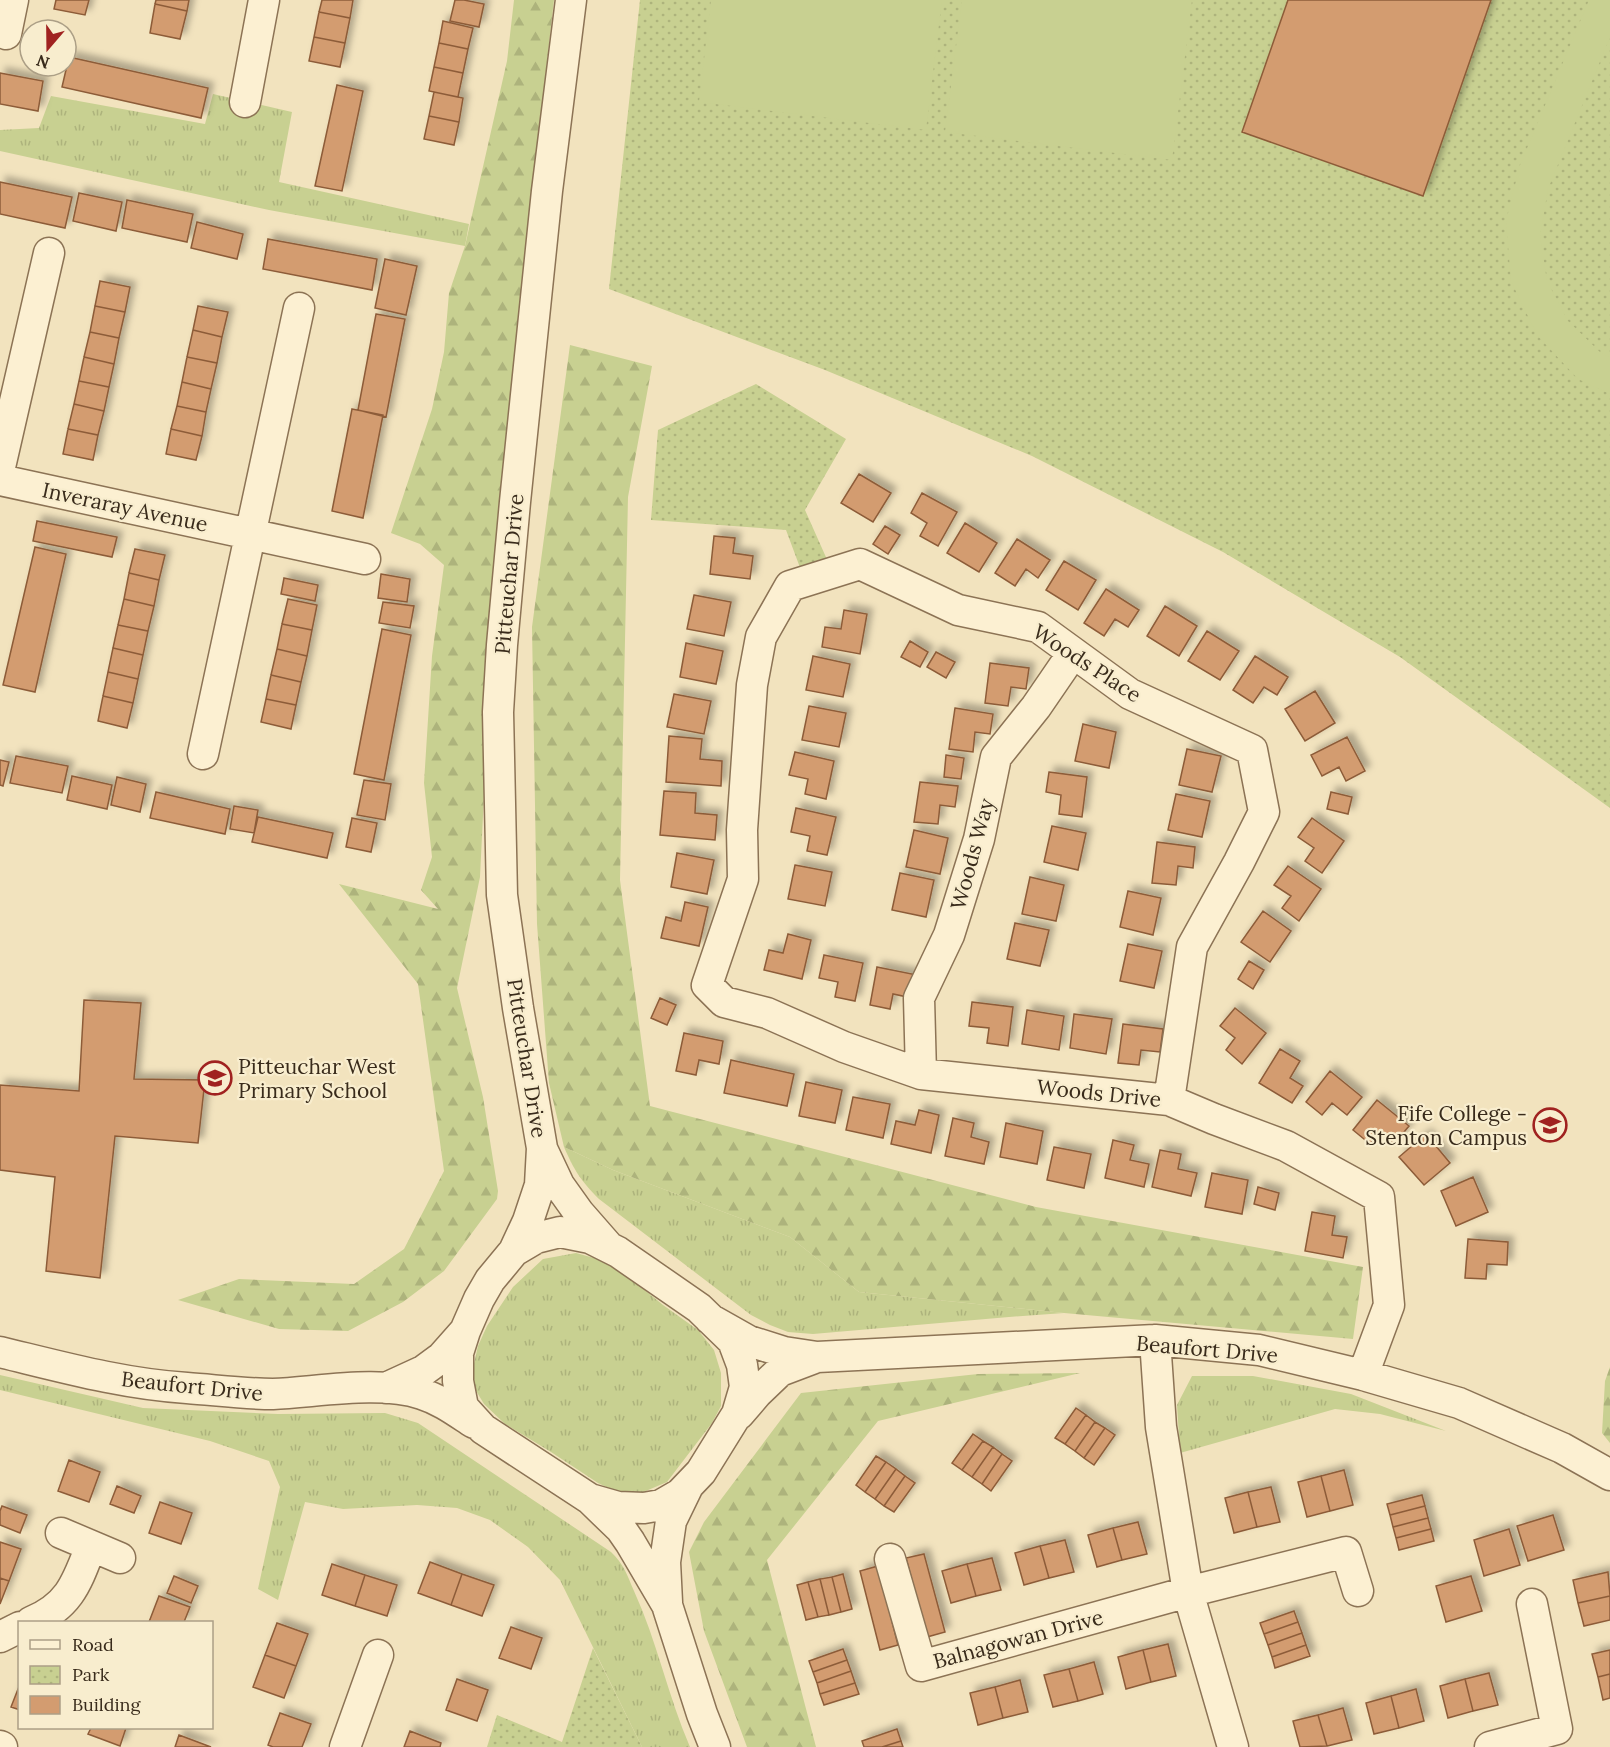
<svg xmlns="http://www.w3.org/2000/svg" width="1610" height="1747" font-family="Lora,serif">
  <defs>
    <pattern id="grass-tufts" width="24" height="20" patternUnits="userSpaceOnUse" patternTransform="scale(1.5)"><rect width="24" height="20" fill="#c8d091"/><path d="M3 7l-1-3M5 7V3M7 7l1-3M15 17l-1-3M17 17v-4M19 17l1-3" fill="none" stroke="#adb37c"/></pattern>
    <pattern id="forest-firs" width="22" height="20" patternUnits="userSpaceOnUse" patternTransform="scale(1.5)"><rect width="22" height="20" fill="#c8d091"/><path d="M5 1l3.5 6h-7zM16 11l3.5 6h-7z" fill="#adb37c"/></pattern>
    <pattern id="park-dots" width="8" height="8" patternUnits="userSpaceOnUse" patternTransform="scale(1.5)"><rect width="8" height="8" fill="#c8d091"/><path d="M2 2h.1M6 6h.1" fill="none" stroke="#adb37c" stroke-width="1.8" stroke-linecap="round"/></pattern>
    <filter id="shadow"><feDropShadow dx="5.5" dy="-5.5" stdDeviation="3" flood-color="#0004"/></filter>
  </defs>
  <rect width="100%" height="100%" fill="#f2e3be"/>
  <!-- grass -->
  <path fill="url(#grass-tufts)" d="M213,94L292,112L279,182L469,224L465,246L269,210L0,151V130L39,128L51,96L205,124Z
    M564,1147L613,1170L790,1237L859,1292L1064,1313L1009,1317L813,1334L788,1332L770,1325L751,1315L599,1199C581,1181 574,1170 564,1147Z
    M576,1253L612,1263L663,1305L698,1330L714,1350L721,1373V1406L712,1423L667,1482L641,1493L617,1492L598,1483L551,1452L505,1424L484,1404L475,1389L473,1368L478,1346L487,1326L513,1287L543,1259Z
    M0,1375L143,1408L278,1414L385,1413L418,1423L611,1552C624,1564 627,1575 634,1591C657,1641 668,1696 690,1747H642L560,1580L528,1547L490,1520L457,1508L417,1505L343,1509L305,1502L278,1600L258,1589L280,1487L269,1461L210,1441L0,1390Z
    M1192,1376H1253L1351,1394L1446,1431L1380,1414L1335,1409L1180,1453L1177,1405Z"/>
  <!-- forest -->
  <path fill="url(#forest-firs)" d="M514,0H554L522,282L495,569L480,877L457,988L483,1097L498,1191L497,1199L444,1271L403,1302L348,1331L279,1329L178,1300L239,1279L354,1284L404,1249L444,1171L418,984L339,884L438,909L421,890L432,857L424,783L432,656L444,565L420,544L391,533L432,409L444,352L449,293L465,246L507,61Z
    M570,345L652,366L628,497L620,880L650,1106L1036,1207L1363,1267L1353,1339L1064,1313L859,1292L790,1237L613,1170L564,1147L549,1083L537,924L532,627Z
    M1610,1367V1443L1602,1433L1605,1381Z
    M1080,1373L878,1421L767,1560L816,1747H747L704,1631L689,1552L704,1522L801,1393L978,1374Z"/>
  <!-- park -->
  <path fill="url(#park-dots)" d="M640,0H1610V808L1400,657L1223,552L1032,456L825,370L609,289Z
    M756,384L846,439L805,510L833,573L805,581L786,530L651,520L658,430Z
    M593,1648L642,1747H487L497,1715L562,1742Z"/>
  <!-- pitch -->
  <path fill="#c8d091" d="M711,0H942L926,130L699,102Z
    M962,0H1192L1172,160L945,132Z
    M1589,0H1610V37L1548,189L1540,236L1547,281L1568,321L1601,353L1610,357V394L1578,379L1537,335L1511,281L1506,221L1520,165Z"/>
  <!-- building -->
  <path fill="#d39c70" stroke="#8d5c39" stroke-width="1.5" filter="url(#shadow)" d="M56,0H89L85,15L54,9Z
    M156,0H189L187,11L155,4Z
    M322,0H353L350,18L319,12Z
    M455,0H464L484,4L479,27L450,21Z
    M1288,0H1491L1423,196L1242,132Z
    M155,4L187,11L180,39L150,33Z
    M319,12L350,18L345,43L314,37Z
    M443,21L473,28L468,49L439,43Z
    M314,37L345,43L340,67L309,61Z
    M439,43L468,49L463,73L434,67Z
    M69,57L208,88L201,118L62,87Z
    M434,67L463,73L458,97L429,91Z
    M0,73L43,81L38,111L0,104Z
    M337,85L363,91L342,191L315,186Z
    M434,92L463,98L459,122L429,116Z
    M429,116L459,122L454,145L424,139Z
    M0,182L72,197L65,228L0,214Z
    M79,193L122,202L116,231L73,221Z
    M127,200L193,214L187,242L122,228Z
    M197,222L243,234L237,259L191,248Z
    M268,239L377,259L372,290L263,269Z
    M385,259L417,266L406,315L375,308Z
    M100,281L130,287L125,312L95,306Z
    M95,306L125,312L119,338L90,332Z
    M198,306L228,312L222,337L193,330Z
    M376,314L405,319L386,417L358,410Z
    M193,330L222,337L217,363L187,357Z
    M90,332L119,338L114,364L84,357Z
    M84,357L114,364L109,387L79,381Z
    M187,357L217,363L211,389L182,382Z
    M79,381L109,387L104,411L74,404Z
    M182,382L211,389L206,412L177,406Z
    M74,404L104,411L98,435L68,429Z
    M177,406L206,412L202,436L171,429Z
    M352,409L383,415L363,518L332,511Z
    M68,429L98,435L93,460L63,454Z
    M171,429L202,436L196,460L166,454Z
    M859,474L891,493L873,522L841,503Z
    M922,493L957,512L938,546L920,536L927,523L911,513Z
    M37,521L117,537L112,557L33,541Z
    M965,523L997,543L979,572L947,553Z
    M885,526L900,535L888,554L873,544Z
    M714,536L735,538L733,553L753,556L750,579L710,574Z
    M1017,539L1050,560L1038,578L1026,569L1015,586L995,573Z
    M35,547L66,554L35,692L3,685Z
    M135,549L165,555L159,580L129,573Z
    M1064,561L1096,580L1078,610L1046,590Z
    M129,573L159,580L154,606L124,599Z
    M381,574L410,579L407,602L378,598Z
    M284,578L318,585L315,601L281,594Z
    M1106,589L1139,610L1128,627L1115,619L1104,636L1084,623Z
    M694,595L731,602L724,636L687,629Z
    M124,599L154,606L148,631L118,625Z
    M288,599L317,605L312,630L282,624Z
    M383,602L414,606L410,628L379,623Z
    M1165,606L1197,626L1179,656L1147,636Z
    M844,610L867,614L860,654L822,647L825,627L841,629Z
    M282,624L312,630L307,656L277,649Z
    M118,625L148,631L143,655L113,648Z
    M382,629L411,635L384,780L354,774Z
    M1207,631L1239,651L1220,680L1188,661Z
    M910,641L928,652L920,667L901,657Z
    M686,643L723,651L716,684L680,677Z
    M113,648L143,655L138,679L108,672Z
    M277,649L307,656L301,682L271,675Z
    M936,652L955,662L946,678L927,667Z
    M813,656L850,664L843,697L806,690Z
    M1255,656L1288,677L1277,695L1264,687L1253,703L1233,690Z
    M990,663L1029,668L1026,689L1011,687L1008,706L985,703Z
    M108,672L138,679L133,703L103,696Z
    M271,675L301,682L296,705L266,699Z
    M1315,691L1335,723L1305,741L1285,709Z
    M674,694L711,701L704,734L667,727Z
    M103,696L133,703L127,728L98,721Z
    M266,699L296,705L291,729L261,722Z
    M809,706L846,713L839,747L802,740Z
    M955,708L993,714L990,734L975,732L973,752L949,749Z
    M1083,724L1116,732L1109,768L1075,761Z
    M669,736L702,739L700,759L722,761L721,786L666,782Z
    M1347,737L1365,771L1346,781L1339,767L1322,776L1311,755Z
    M1187,749L1221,756L1212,792L1179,785Z
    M795,752L834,761L826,799L805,794L808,779L789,775Z
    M946,755L964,758L961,779L944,777Z
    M16,756L68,766L62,793L10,783Z
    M0,760L9,762L3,786L0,785Z
    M1049,772L1087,777L1082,817L1059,814L1061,795L1046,792Z
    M72,776L112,785L107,809L67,800Z
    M117,777L146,784L140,812L111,805Z
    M364,780L391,784L385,820L357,815Z
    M920,782L958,786L955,807L940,805L938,824L914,822Z
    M664,791L696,793L695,813L717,815L715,840L660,835Z
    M156,792L230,809L225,834L150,818Z
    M1331,792L1352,797L1348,814L1327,809Z
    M1176,794L1210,801L1202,837L1168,830Z
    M234,806L258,810L254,833L230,829Z
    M796,808L836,817L827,855L807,851L810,836L791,832Z
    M258,817L333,833L327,858L252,842Z
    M352,818L377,823L371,852L346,847Z
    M1312,818L1344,841L1322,873L1305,861L1314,848L1298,837Z
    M1052,826L1086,833L1078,870L1044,862Z
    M914,830L948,838L940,874L906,867Z
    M1157,842L1195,847L1193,868L1178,866L1176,885L1152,883Z
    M677,853L714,860L707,894L671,887Z
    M795,865L832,872L825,906L788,899Z
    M1288,866L1321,889L1299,921L1282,908L1291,896L1274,885Z
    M900,873L934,880L926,917L892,910Z
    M1030,877L1064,885L1056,921L1022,914Z
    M1128,891L1161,898L1153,935L1120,927Z
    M685,902L708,907L699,946L661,938L666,917L681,921Z
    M1263,911L1291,931L1270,962L1241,942Z
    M1015,923L1049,930L1040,966L1007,959Z
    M788,934L811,940L802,979L764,970L769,950L783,953Z
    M1128,944L1162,951L1154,988L1120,981Z
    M824,955L863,963L855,1001L835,997L838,982L819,978Z
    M1249,961L1264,970L1253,989L1238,979Z
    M877,967L917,975L912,998L893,994L890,1009L870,1005Z
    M660,998L676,1005L667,1025L651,1018Z
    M84,1000L141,1003L134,1079L205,1080L198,1143L115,1136L100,1278L46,1271L55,1177L0,1170V1085L79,1091Z
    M972,1002L1013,1007L1008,1046L987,1043L989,1028L969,1026Z
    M1235,1008L1266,1033L1242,1064L1226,1050L1235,1038L1220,1026Z
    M1027,1010L1064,1016L1059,1050L1022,1044Z
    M1074,1014L1112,1019L1106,1054L1070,1048Z
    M1123,1024L1163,1029L1160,1052L1141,1050L1139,1065L1118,1063Z
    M684,1033L723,1041L719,1064L699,1060L696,1075L676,1071Z
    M1280,1049L1300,1061L1290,1078L1303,1086L1292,1103L1259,1083Z
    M731,1060L794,1074L787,1106L724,1093Z
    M1330,1071L1362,1097L1347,1115L1332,1103L1322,1115L1306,1102Z
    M806,1082L842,1090L835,1123L799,1116Z
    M853,1097L890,1104L883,1138L846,1130Z
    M1377,1100L1409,1126L1394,1144L1379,1132L1370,1144L1353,1130Z
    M919,1110L939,1115L931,1153L891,1144L896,1121L915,1125Z
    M953,1118L974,1123L971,1137L989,1142L984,1164L945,1156Z
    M1006,1123L1043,1131L1037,1164L1000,1157Z
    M1426,1134L1450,1163L1424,1185L1399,1157Z
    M1113,1140L1134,1145L1130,1160L1149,1164L1144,1187L1105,1178Z
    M1054,1147L1091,1154L1084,1188L1047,1180Z
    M1160,1150L1181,1154L1178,1169L1197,1173L1191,1196L1152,1187Z
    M1212,1173L1248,1180L1242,1214L1205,1207Z
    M1473,1177L1488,1212L1456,1226L1441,1191Z
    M1258,1187L1279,1193L1275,1210L1254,1204Z
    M1312,1212L1335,1216L1332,1235L1347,1237L1343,1258L1305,1251Z
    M1468,1239L1508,1242L1507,1265L1487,1264L1486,1279L1465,1278Z
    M1076,1408L1086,1415L1065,1444L1055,1438Z
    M1086,1415L1095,1422L1075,1451L1065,1444Z
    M1095,1422L1105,1428L1084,1458L1075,1451Z
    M1105,1428L1115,1435L1094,1465L1084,1458Z
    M973,1434L983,1441L962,1470L952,1463Z
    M983,1441L993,1447L972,1477L962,1470Z
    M993,1447L1002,1454L982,1484L972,1477Z
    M1002,1454L1012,1461L991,1491L982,1484Z
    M876,1456L886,1462L865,1492L856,1485Z
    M69,1460L100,1472L89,1502L58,1491Z
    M886,1462L896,1469L875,1499L865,1492Z
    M896,1469L905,1476L884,1506L875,1499Z
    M1344,1470L1353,1505L1330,1511L1321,1476Z
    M905,1476L915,1483L894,1512L884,1506Z
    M1321,1476L1330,1511L1307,1517L1298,1482Z
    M117,1486L141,1496L134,1513L110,1504Z
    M1271,1487L1280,1522L1257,1527L1248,1492Z
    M1248,1492L1257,1527L1234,1533L1225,1498Z
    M1422,1495L1425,1506L1390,1515L1387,1504Z
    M160,1502L192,1513L181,1544L149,1533Z
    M2,1506L27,1515L20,1533L0,1525V1511Z
    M1425,1506L1428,1518L1393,1527L1390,1515Z
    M1553,1515L1564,1550L1528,1561L1517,1526Z
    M1428,1518L1431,1529L1396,1538L1393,1527Z
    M1138,1522L1147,1554L1122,1560L1113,1528Z
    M1113,1528L1122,1560L1097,1567L1088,1535Z
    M1431,1529L1434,1541L1399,1550L1396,1538Z
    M1509,1529L1520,1565L1484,1576L1474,1540Z
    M1065,1540L1074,1572L1049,1578L1040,1546Z
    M0,1542L21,1549L9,1581L0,1578Z
    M1040,1546L1049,1578L1024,1585L1015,1553Z
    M924,1554L945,1632L927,1637L906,1558Z
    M992,1558L1001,1590L976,1596L967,1564Z
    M430,1562L462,1574L451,1605L418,1593Z
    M332,1564L365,1575L355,1606L322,1595Z
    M967,1564L976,1596L951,1603L942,1571Z
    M878,1566L898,1645L880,1650L860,1571Z
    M1608,1572L1610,1596L1578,1603L1573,1580Z
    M462,1574L494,1585L482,1616L451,1605Z
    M843,1574L852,1609L841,1612L832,1577Z
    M365,1575L397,1585L387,1616L355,1606Z
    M174,1576L198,1586L191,1603L167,1593Z
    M1471,1576L1482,1611L1446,1622L1436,1586Z
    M832,1577L841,1612L829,1615L820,1579Z
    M0,1578L9,1581L0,1604Z
    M820,1579L829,1615L818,1617L808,1582Z
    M808,1582L818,1617L806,1620L797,1585Z
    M159,1596L190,1607L184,1622H149Z
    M1610,1596V1620L1584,1626L1578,1603Z
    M1294,1611L1298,1622L1264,1634L1260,1623Z
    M1298,1622L1302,1633L1268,1645L1264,1634Z
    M277,1623L308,1634L296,1666L265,1655Z
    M511,1627L542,1638L531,1669L499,1658Z
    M1302,1633L1306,1645L1272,1657L1268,1645Z
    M1168,1644L1176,1676L1151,1682L1143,1650Z
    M1306,1645L1310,1656L1275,1668L1272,1657Z
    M843,1649L847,1660L813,1672L809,1661Z
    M1143,1650L1151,1682L1126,1689L1118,1657Z
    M1610,1650V1674L1598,1677L1592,1654Z
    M265,1655L296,1666L284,1698L253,1687Z
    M847,1660L851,1671L817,1683L813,1672Z
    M1094,1662L1103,1694L1078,1701L1069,1669Z
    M1069,1669L1078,1701L1053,1707L1044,1675Z
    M851,1671L855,1683L820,1694L817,1683Z
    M1489,1673L1498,1705L1473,1711L1465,1679Z
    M1610,1674V1698L1603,1700L1598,1677Z
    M457,1679L488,1690L477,1721L446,1710Z
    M1465,1679L1473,1711L1448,1718L1440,1686Z
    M1020,1680L1028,1712L1003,1718L995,1687Z
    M855,1683L859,1694L824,1705L820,1694Z
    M20,1684V1710L11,1707Z
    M995,1687L1003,1718L978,1725L970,1693Z
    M1416,1689L1424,1721L1399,1728L1391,1696Z
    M1391,1696L1399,1728L1374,1734L1366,1703Z
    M1343,1708L1352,1740L1327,1746L1318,1715Z
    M280,1713L311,1724L302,1747H273L268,1745Z
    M1318,1715L1327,1746L1300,1747L1293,1721Z
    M91,1728H126L120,1746L88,1734Z
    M897,1729L901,1741L882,1747H864L862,1741Z
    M410,1731L441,1743L440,1747H404Z
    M179,1735L211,1747H175Z
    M901,1741L903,1747H882Z"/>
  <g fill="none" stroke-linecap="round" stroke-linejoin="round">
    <!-- minor casing -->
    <g stroke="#8c7355" stroke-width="33">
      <path id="minor" d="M6,34L13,0
        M245,102L264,0
        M0,467L49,253
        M0,480L365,559
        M203,754L299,308
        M921,1074L919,998L949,935L979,839L996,757L1036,707L1073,653
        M1169,1100L1192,947L1239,862L1264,812L1252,750L1130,694L1038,627L958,610L860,564L790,586L761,637L752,685L742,830L743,879L707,985L724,1002L767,1013L844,1047L921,1074L1169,1100L1214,1119L1286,1146L1379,1197L1389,1305L1363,1375
        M543,1151L559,1185L579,1213L607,1245
        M560,1232L590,1238L618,1252L699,1308L733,1341L742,1365L745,1387L737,1414L701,1472L680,1494L661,1505L644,1508L618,1507L590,1499L483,1429L463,1407L458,1381V1353L465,1331L479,1299L490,1280L514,1251L536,1238Z
        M514,1251L528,1221L540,1185L542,1148L518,1008L502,895L498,712L502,645L515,502L547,191L571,0
        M710,1319L749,1341L784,1352L817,1357L1155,1340L1259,1350L1363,1375L1459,1403L1562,1448L1610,1475
        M1155,1340L1161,1427L1188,1592L1233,1747
        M0,1352C62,1367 123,1384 187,1388C215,1390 245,1394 273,1394C318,1392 380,1380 422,1394C441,1400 457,1412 474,1423
        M386,1388L423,1371L442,1357L465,1331
        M739,1414L757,1393L780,1371L817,1357
        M590,1499L621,1529L630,1542L667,1605L702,1714L715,1747
        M61,1533L120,1558
        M890,1559L921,1666L1188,1592L1346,1552L1358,1591
        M667,1602L665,1562L671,1521L688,1486
        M31,1622C70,1606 77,1582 91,1546
        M0,1637L20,1627
        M0,1746L2,1747
        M345,1747L378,1655
        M1490,1747L1557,1729L1532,1604"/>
    </g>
    <!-- minor -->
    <use href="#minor" stroke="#fcf0d2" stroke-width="30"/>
  </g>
  <!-- icons -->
  <defs>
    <g id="school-ring" transform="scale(1.725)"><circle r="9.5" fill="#f8edce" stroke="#a02220" stroke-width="1.5"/><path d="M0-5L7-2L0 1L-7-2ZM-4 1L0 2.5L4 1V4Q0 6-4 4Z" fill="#a02220"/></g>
    <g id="university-ring" transform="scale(1.725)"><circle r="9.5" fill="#f8edce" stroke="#a02220" stroke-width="1.5"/><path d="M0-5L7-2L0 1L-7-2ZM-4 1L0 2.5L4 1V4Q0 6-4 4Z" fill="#a02220"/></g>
  </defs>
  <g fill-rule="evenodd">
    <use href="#school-ring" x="215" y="1078"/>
    <use href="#university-ring" x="1550" y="1125"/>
  </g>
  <g text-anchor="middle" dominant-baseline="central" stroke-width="4.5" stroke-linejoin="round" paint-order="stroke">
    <!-- street labels -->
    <g font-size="21" fill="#392b1b" stroke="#f8edce">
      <text transform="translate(125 507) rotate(12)">Inveraray Avenue</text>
      <text transform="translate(509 574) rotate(-85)">Pitteuchar Drive</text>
      <text transform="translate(1087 663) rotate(33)">Woods Place</text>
      <text transform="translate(972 854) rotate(-75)">Woods Way</text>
      <text transform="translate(527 1058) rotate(81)">Pitteuchar Drive</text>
      <text transform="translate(1099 1093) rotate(6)">Woods Drive</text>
      <text transform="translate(1207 1349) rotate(5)">Beaufort Drive</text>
      <text transform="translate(192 1386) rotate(6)">Beaufort Drive</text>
      <text transform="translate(1018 1639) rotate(-15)">Balnagowan Drive</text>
    </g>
    <!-- poi labels -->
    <g font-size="21" fill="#392b1b" stroke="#f8edce" text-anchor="start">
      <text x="238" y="1066">Pitteuchar West<tspan x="238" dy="24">Primary School</tspan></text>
      <text x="1527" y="1113" text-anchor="end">Fife College -<tspan x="1527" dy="24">Stenton Campus</tspan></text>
    </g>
  </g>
  <!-- legend -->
  <rect x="18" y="1621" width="195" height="108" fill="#f8edce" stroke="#ac9f86" stroke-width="1.5"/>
  <rect x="30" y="1640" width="30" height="9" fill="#fcf0d2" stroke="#ac9f86" stroke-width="1.5"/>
  <text x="72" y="1651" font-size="18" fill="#392b1b">Road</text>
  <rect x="30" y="1666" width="30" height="18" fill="url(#park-dots)" stroke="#ac9f86" stroke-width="1.5"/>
  <text x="72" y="1681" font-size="18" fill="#392b1b">Park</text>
  <rect x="30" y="1696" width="30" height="18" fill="#d39c70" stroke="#ac9f86" stroke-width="1.5"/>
  <text x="72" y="1711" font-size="18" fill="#392b1b">Building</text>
  <!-- north arrow -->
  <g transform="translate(48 48) rotate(200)"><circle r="28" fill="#f8edce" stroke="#ac9f86" stroke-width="1.5"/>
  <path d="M0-4.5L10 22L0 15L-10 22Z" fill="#a02220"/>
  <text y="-9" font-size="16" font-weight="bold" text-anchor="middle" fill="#392b1b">N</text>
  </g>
</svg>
